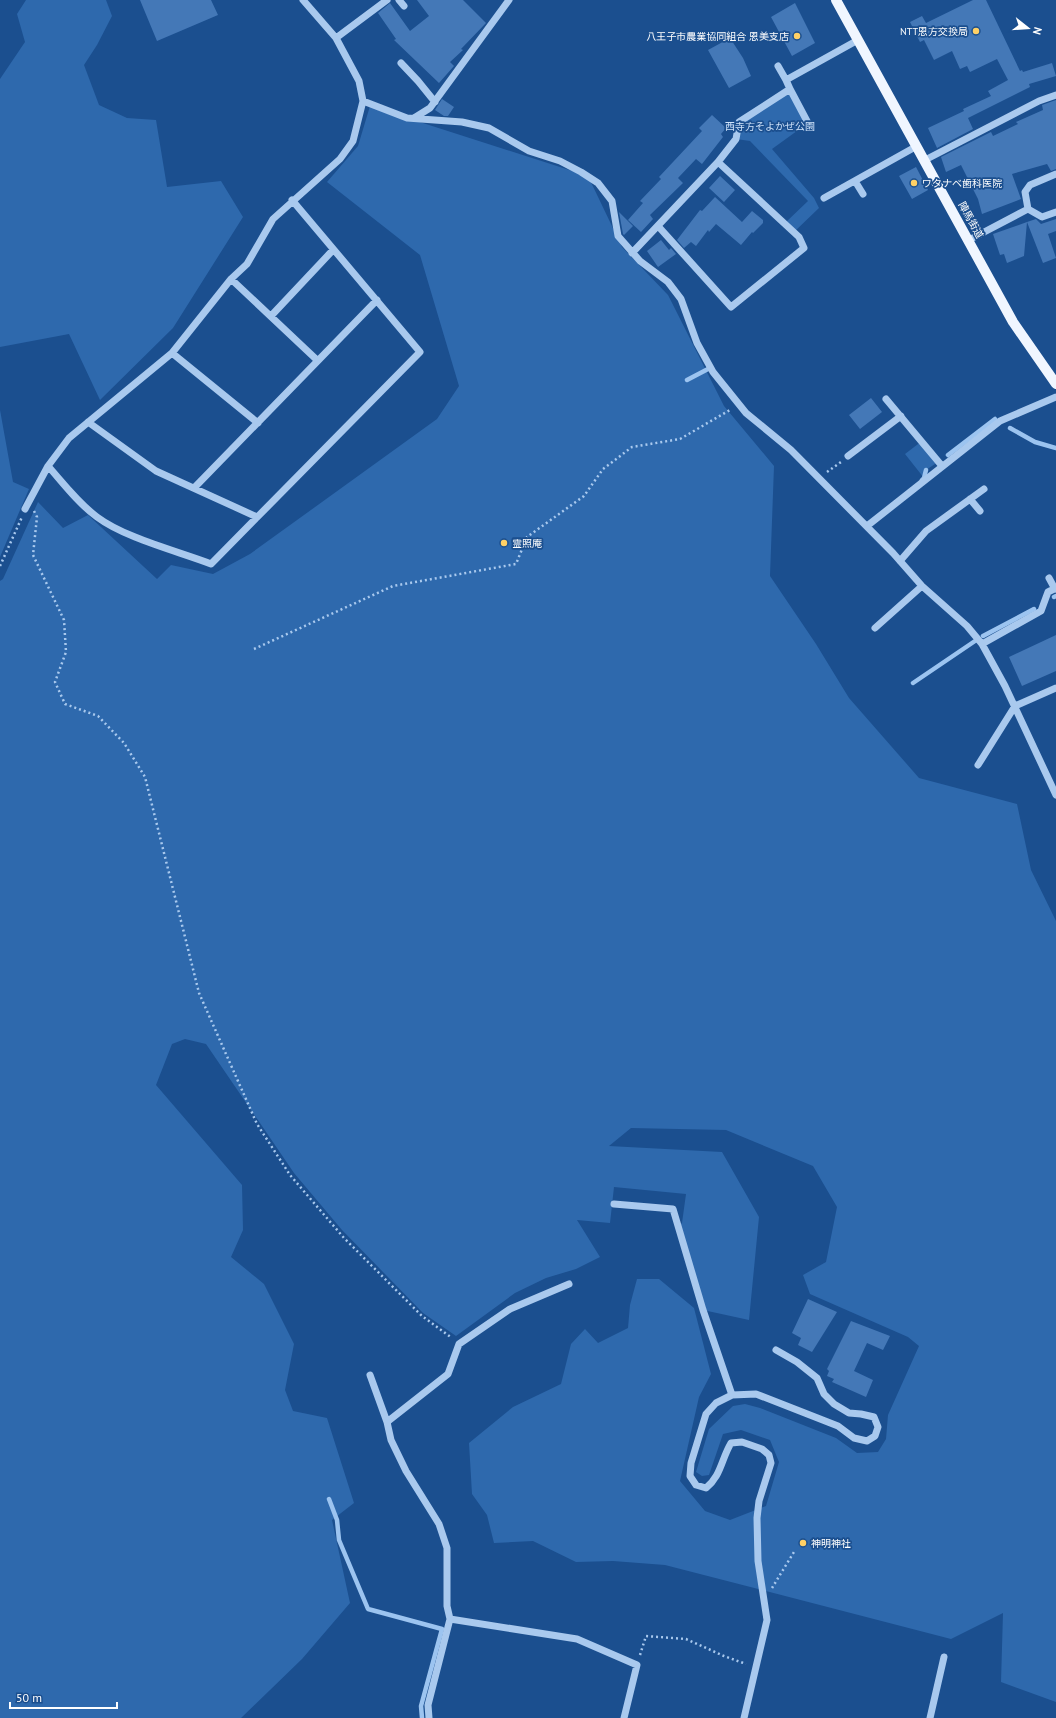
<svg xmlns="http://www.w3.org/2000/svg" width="1056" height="1718" font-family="'PT Sans','Noto Sans JP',sans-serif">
  <rect width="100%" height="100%" fill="#1b4f8f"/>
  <!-- green -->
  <path fill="#2e69ad" d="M26,0H106L112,16L97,45L84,65L99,105L127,118L156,120L167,187L221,181L243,217L173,328L100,400L69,334L0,347V79L25,42L17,14Z
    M790,89L808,123L772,149L814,198L819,208L794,232L785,223L808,201L750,141L736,139L739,122Z
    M370,106L588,176L622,247L668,295L724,406L774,466L770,576L816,644L849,698L919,778L1017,804L1031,870L1056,921V1702L1001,1682L1003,1613L951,1639L665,1565L613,1561L576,1562L533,1541L494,1543L487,1515L472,1494L469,1443L513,1407L561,1384L571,1344L585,1329L598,1343L628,1328L630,1305L637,1279H659L694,1308L711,1374L699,1397L680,1481L705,1511L730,1520L766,1506L779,1462L770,1440L741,1430L723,1434L709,1475L702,1476L696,1472L709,1429L733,1406L745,1404L760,1408L836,1438L857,1453L878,1452L886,1439L888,1415L919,1346L908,1337L810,1294L803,1275L826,1262L837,1207L813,1166L726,1130L631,1128L609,1146L722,1152L759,1217L749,1320L703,1310L678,1226L682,1223L686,1194L614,1187L610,1223L577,1220L600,1257L576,1269L546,1278L515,1293L456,1336L423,1313L342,1230L294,1173L206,1044L185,1039L172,1044L156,1085L242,1185L243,1230L231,1257L264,1284L294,1344L285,1390L293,1411L327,1418L354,1503L332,1520L350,1603L302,1659L241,1718H0V581L3,579L38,502L63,528L88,515L157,579L171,565L213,574L250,554L437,419L459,386L420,255L327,182L358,146Z
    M0,410L13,482L29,489L0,557Z
    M922,441L938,462L926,470L924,478L905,454Z"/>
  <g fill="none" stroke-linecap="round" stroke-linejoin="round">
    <!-- stream -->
    <path stroke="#9cc4f0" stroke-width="4.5" d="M687,380L708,369
      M1010,428L1035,442L1056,448
      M948,455L995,419
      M922,480L924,478L926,470
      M1054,597L1056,596
      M983,636L1034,609
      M913,683L975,641
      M329,1499L337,1520L339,1540L368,1609L442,1629L421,1706L422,1718"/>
  </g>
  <!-- building -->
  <path fill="#4478b7" d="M140,0H211L218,15L157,41Z
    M417,0H463L486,23L461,49L463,50L450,62L454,66L439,83L394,40L396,39L378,13L390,3L410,31L429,16Z
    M973,0H986L1020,71L1022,70L1023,72L1052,63L1056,76L1029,84L1030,87L968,118L973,129L937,148L928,128L964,111L963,109L991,96L988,91L1008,80L997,59L970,72L967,66L960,69L952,51L934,60L924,40L920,42L910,22L922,16L926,23Z
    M795,3L815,43L792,56L771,17Z
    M730,38L743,58L751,76L729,88L708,50Z
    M442,99L454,107L448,116H444L435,110Z
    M1056,100V169L1051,171L1047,164L1012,174L1021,199L982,214L978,199L961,165L946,172L941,157L991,132L993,136L1018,124L1016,122L1043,110L1042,105Z
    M712,115L726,128L721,134L723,137L702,164L696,159L678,178L683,183L650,215L653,219L641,232L628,220L643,203L640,201L661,179L659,177L702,131L699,128Z
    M916,167L928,190L912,199L899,176Z
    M720,176L735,190L724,202L709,188Z
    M715,197L742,222L752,211L763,220V223L753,233L752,232L741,245L716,224L709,232L708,230L696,246L691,242L684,248L677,240L700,210L702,211Z
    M619,212L633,226L624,235L623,234Z
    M1036,219L1041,224L1056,219V231L1048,234L1056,258L1043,263L1027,222Z
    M1027,222L1024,256L1007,263L1004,254L1000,255L993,234Z
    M661,240L669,250L671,248L676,254L658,267L647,251Z
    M871,398L882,412L860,429L849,415Z
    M1056,635V671L1022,686L1009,657Z
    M808,1299L837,1312L812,1352L798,1345L801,1338L792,1333Z
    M851,1321L890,1336L883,1350L867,1343L854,1371L873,1380L866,1397L832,1382L834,1379L827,1376L829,1371L827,1369Z"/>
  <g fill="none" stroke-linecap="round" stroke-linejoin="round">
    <!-- path -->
    <path stroke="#a9c9ee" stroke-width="2.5" stroke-dasharray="2 3" stroke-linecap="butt" d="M827,472L841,462
      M34,511L37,517L33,555L64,620L66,652L55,682L65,704L98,716L124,743L145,777L199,993L257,1124L290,1175L344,1238L422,1316L452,1338
      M0,566L22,517
      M254,649L393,586L516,564L527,537L584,496L603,469L632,447L680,439L730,410
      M772,1588L794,1552
      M640,1655L646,1636L686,1639L724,1656L746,1664"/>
    <!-- minor -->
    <path stroke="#a9c9ee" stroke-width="7" d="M399,0L404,6
      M336,38L387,0
      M401,63L418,81L435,102
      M778,66L786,80
      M790,89L808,123
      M363,101L407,118L462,122L489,128L529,151L560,161L581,172L598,183L612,201L618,236L640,261L668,282L681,299L697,343L713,372L746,413L791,450L893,553L922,586L967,626L982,644L1005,686L1056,795
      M414,118L430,108L509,0
      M925,160L1039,101L1056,95
      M1056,174L1030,185L1025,192L1028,209L1042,217L1056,212
      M855,181L863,194
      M824,198L917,146
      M658,226L731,307L804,248L799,237L718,162
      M969,240L1028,209
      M632,253L718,162L736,139L739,122L790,89L786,80L858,40
      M231,279L317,360
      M271,316L333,250
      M172,353L258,423
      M886,399L942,466
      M88,422L156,471L257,517
      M848,456L901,416
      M48,466C63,483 78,503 97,517C125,538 177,551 211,564L420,352L292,200
      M195,487L377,300
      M970,499L980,511
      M25,509L48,466L69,438L172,353L231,279L247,264L273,219L340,159L353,141L363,101L359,81L336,38L303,0
      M867,526L1000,421L1056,397
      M900,561L926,531L984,489
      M1049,578L1055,589
      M875,628L922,586
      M982,644L1041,611L1048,592L1056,588
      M978,765L1015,706L1056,688
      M614,1204L673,1209L703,1310L732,1395
      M370,1375L387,1422L391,1440L406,1471L439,1524L447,1548V1606L450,1619L428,1705L429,1718
      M387,1422L448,1374L459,1344L510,1309L569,1284
      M450,1619L577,1639L637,1665L624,1718
      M744,1718L767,1620L758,1561L757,1518L759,1501L771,1463L769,1455L762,1449L742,1442L731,1443C721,1460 721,1476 706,1488L696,1485L690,1476L691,1463L706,1414L716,1403L732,1395L756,1394L838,1426L854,1438L867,1441L875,1436L878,1427L874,1417L861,1414L849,1413L834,1404L824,1394L817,1378L797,1362L776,1350
      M930,1718L944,1657"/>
    <!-- major -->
    <path stroke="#f0f6ff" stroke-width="10" d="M836,0L1013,322L1056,384"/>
  </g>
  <!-- markers -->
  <g fill="#ffd166" stroke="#1b4f8f" stroke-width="1.5">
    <circle cx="976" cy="31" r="4"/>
    <circle cx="797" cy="36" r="4"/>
    <circle cx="914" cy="183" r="4"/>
    <circle cx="504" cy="543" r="4"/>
    <circle cx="803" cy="1543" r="4"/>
  </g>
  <g text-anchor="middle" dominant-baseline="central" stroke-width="3.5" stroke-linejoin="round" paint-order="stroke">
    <!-- poi labels -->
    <g font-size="10" fill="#fff" stroke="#1b4f8f" text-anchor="start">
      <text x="968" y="31" text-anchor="end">NTT恩方交換局</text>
      <text x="789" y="36" text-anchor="end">八王子市農業協同組合 恩美支店</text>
      <text x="922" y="183">ワタナベ歯科医院</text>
      <text x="512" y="543">霊照庵</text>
      <text x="811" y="1543">神明神社</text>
    </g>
    <!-- park labels -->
    <g font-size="10" fill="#cfe3fa" stroke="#1b4f8f">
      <text x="770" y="126">西寺方そよかぜ公園</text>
    </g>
    <!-- street labels -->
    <g font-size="10" fill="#fff" stroke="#1b4f8f">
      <text transform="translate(971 220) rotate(61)">陣馬街道</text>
    </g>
  </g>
  <!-- north arrow -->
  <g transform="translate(1028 28) rotate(107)" stroke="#1b4f8f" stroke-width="3" paint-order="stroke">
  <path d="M0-3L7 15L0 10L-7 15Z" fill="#ffffff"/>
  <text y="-6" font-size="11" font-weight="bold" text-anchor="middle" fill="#ffffff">N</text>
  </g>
  <!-- scale -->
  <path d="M10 1702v6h107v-6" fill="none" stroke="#ffffff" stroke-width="2"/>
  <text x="16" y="1702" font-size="12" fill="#ffffff" stroke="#1b4f8f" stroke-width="3" paint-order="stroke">50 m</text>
</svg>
